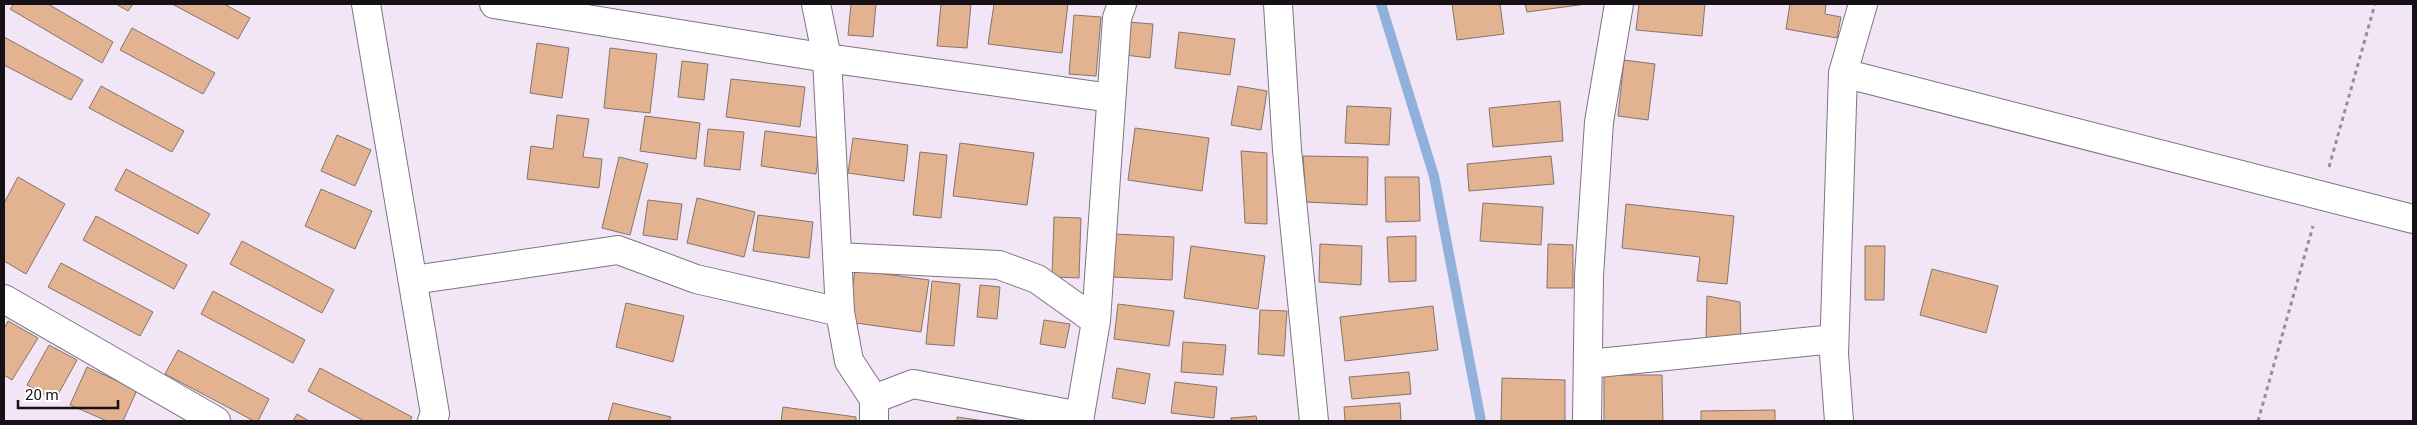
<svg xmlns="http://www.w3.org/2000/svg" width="2417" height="425" font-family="Roboto,sans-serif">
  <rect width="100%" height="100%" fill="#f2e6f6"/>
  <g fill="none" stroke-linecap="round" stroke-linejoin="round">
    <!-- stream -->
    <path stroke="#91b0db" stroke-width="10" d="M1381,4L1434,176L1481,421"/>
  </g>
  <!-- building -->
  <path fill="#e2b291" stroke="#84756b" d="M14,4H48L113,42L102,63L10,9Z
    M116,4H133L128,11Z
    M172,4H224L250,18L238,39Z
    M851,4H876L873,37L848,35Z
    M941,4H971L967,48L937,46Z
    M994,4H1068L1062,53L988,44Z
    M1452,4H1500L1504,34L1457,40Z
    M1525,4H1586L1527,12Z
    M1639,4H1705L1702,36L1636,30Z
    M1790,4H1826L1825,14L1841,17L1837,38L1786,29Z
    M1074,15L1101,17L1096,76L1069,74Z
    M1128,22L1153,24L1150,58L1125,55Z
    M132,28L215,73L203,94L120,50Z
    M1179,32L1235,39L1230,75L1175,68Z
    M4,37L83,80L71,100L4,65Z
    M537,43L569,48L562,98L530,93Z
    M610,48L657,54L650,113L604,108Z
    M1624,60L1655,64L1648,120L1618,116Z
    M682,61L708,64L704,100L678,97Z
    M731,79L805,87L800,127L726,117Z
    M101,86L184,131L172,152L89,108Z
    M1238,86L1267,91L1261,130L1231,125Z
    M1560,101L1563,141L1493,147L1489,108Z
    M1347,106L1391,108L1389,145L1345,143Z
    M557,115L589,119L583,157L602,159L599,188L527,179L531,146L553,149Z
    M645,116L700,123L696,159L640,151Z
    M1135,128L1209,138L1202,191L1128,180Z
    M708,129L744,132L740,170L704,166Z
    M765,131L821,138L816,174L761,166Z
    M337,135L371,150L355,186L321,171Z
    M853,138L908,145L904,181L848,173Z
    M960,143L1034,153L1027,205L953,196Z
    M1241,151L1267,153V224L1245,223Z
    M920,152L947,155L941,218L913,215Z
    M1303,156L1368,157L1367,205L1306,202Z
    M1551,156L1554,184L1469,191L1467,164Z
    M619,157L648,164L630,235L602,228Z
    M126,169L210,214L198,234L115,190Z
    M18,177L65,204L26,274L4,261V203Z
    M1385,177H1419L1420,221L1386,222Z
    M321,189L372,211L355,249L305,226Z
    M697,198L755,212L744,257L687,243Z
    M648,200L682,204L677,240L643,235Z
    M1483,203L1543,207L1541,245L1480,241Z
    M1626,204L1734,216L1727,284L1697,281L1700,257L1622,248Z
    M758,215L813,222L809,258L753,251Z
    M96,216L187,265L174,289L83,240Z
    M1054,217L1081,218L1079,278L1052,277Z
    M1115,234L1174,237L1172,280L1113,277Z
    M1416,236V281L1389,282L1387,237Z
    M242,241L334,290L322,313L230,264Z
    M1320,244L1362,246L1361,285L1319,282Z
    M1548,244L1573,245V288H1547Z
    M1191,246L1265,256L1258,309L1184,298Z
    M1865,246H1885L1884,300H1865Z
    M61,263L153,312L140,336L48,287Z
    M1932,269L1998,286L1986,333L1920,315Z
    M855,270L929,280L921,332L848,322Z
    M932,281L960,284L954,346L926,344Z
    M980,285L1000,287L997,319L977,317Z
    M213,291L305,340L293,363L201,314Z
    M1707,296L1740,302L1741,340H1706Z
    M626,303L684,316L673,362L616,347Z
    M1118,304L1174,311L1169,346L1114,339Z
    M1433,306L1438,350L1345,361L1340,317Z
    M1260,310L1287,311L1284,356L1258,354Z
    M1044,320L1070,324L1065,348L1040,344Z
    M8,321L38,338L12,380L4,375V329Z
    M1183,342L1226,345L1223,375L1181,372Z
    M49,345L77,360L55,400L27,385Z
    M178,350L269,399L258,421H254L165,374Z
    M87,367L137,390L123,421H107L70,405Z
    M320,368L412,417L410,421H364L308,391Z
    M1117,368L1150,374L1145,404L1112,398Z
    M1409,372L1411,394L1352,399L1349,377Z
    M1604,375H1662L1663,421H1604Z
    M1502,378L1565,380V421H1501Z
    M1175,382L1217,387L1214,418L1171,413Z
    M613,403L671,417L669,421H608Z
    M1400,403L1401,421H1345L1344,407Z
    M783,407L856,417V421H781Z
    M1775,410V421H1701V411Z
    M297,414L309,421H293Z
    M1256,416L1257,421H1231V418Z
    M957,417L985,421H957Z"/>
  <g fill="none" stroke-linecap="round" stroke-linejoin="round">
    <!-- street casing -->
    <g stroke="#7e7482" stroke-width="30">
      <path id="street" d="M366,4L435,414L432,421
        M494,4L827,58L1111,98
        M816,4L827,58L840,312L849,361L874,399V421
        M1278,4L1287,150L1314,421
        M1843,73L2413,219
        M837,257L999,265L1037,279L1096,321
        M413,280L618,250L696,279L840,312
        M4,299L216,421
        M1588,364L1834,339
        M874,399L913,384L1080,416
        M1079,421L1096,321L1117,18L1122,4
        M1587,421L1589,276L1599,122L1619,4
        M1839,421L1834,354L1843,73L1863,4"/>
    </g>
    <!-- path -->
    <path stroke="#968d99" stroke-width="3" stroke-dasharray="4 4" stroke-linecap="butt" d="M2329,167L2375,4
      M2258,421L2313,226"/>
    <!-- street -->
    <use href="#street" stroke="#fff" stroke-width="28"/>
  </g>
  <!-- border -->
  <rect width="2417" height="425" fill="none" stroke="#151116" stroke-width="10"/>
  <!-- scale -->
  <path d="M18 400v8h100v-8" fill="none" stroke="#151116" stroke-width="2.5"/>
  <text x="25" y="400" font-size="15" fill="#151116" stroke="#ffffff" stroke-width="4" paint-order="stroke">20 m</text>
</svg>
